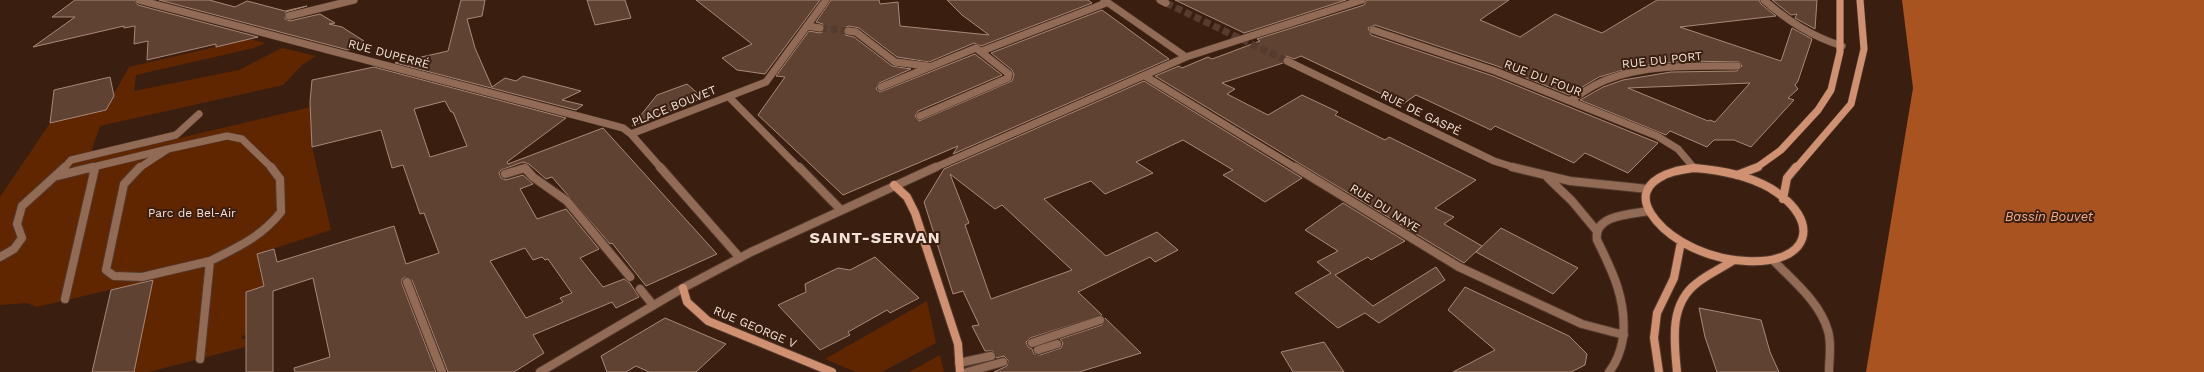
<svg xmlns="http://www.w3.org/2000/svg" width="2204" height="372" font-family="'Work Sans',sans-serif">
  <rect width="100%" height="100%" fill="#3a1f11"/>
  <!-- green -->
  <path fill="#602600" d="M249,39L265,43L254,48L136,75L134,91L239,70L282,48L316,56L302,65L283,85L100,126L92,149L96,158L311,107L312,147L331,230L257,254L261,277L268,275L270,285L247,292L246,335L242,336V339H245V347L149,372H134L153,280L36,307L27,303L0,305V197L50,123L105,110L129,67Z
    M927,301L936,343L882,372H856L825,359Z
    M940,355L944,372H909Z"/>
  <!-- water -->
  <path fill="#a95320" d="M1902,0H2204V372H1866L1913,88Z"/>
  <!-- building -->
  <path fill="#604233" stroke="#a98877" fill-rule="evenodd" d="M75,0H134L138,5L258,37L216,47V44L147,60L148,41L134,44L135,26L124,28V26L33,47L75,17H52Z
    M159,0H209L235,7L247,1L285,11L307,6L286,12L285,19L290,21L320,14L335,23L329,24L342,27L364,41L348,50Z
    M461,0H485L482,16L467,19L475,48L492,87L505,78L516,81L523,76L581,91L562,100L583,105L576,110L395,63L448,51Z
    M587,0H625L631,18L595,25Z
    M696,0H820L765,74L737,70L722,58L752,44Z
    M831,0H879L880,4L898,2L900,26L989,35L962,15L947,0H1088L1092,3L981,46L974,43L929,62L897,57L859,28L849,26L844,28L845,35L854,37L892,66L911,69L879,83L876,89L880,92L975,54L1002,75L918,111L915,116L919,121L1012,81L1014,75L1012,70L991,53L1102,10L1169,59L953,154L958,146L843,195L758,115L785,77L776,76L809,31L820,33L824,31L823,24L816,22Z
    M1175,0H1346L1244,33Z
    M1367,0H1509L1480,20L1520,37L1555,14L1602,33L1657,0H1759L1761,4L1776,16L1680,27L1781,61L1792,28L1812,39L1798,81L1795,85L1798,89L1788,98L1794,100L1751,147L1734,140H1714L1707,147L1670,131L1666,135L1580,100L1603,87L1623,80L1671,72L1737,71L1742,66L1739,62L1687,61L1637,66L1599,77L1569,95L1497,66L1375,25L1368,28L1371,35L1493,76L1658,143L1628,173L1585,153L1574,163L1495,126L1491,130L1416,95L1403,104L1301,56L1294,59L1286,56L1283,58V63L1222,83L1235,89L1227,94L1268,115L1302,95L1338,112L1335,115L1385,140L1389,137L1476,180L1435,208L1454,217L1444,224L1482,246L1464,263L1155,76L1179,66L1182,68L1208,57L1212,59L1223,55L1260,41L1257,39L1364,5ZM1750,83L1715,122L1710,120L1708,121L1628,88Z
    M1772,0H1817L1815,29L1795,18L1797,14L1791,15Z
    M374,67L566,118L507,162L508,164L603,128L717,254L646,286L612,243L610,244L552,177L546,179L529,164L523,162L501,170L499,173L501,178L506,180L523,175L533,184L520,189L537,219L566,209L599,249L580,258L603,287L624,279L630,283L639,297L616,308L612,302L533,335L544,353L514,372H448L412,280L405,277L402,279V284L436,372H295L294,368L330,357L313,278L273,291V372H246V292L264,286L257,254L274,249L277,262L394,226L406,264L439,253L424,213L420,214L403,165L392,168L381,130L312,147L310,102L312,80ZM445,101L451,112H453L467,146L430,157L414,109ZM525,248L533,260L542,257L545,260L548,259L572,293L560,298L563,302L526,318L490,261Z
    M110,77L114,96L106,110L50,123L54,90Z
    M1144,81L1302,178L1265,202L1223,175L1233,170L1183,140L1136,162L1153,173L1105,194L1091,181L1044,199L1106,256L1157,232L1178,250L1155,262L1150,257L1078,292L1102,315L1030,338L1026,342L1028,347L1032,349L1034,354L1040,355L1061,348L1063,343L1060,339L1102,325L1105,318L1141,353L1079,372H994L1007,366L1008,360L1004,356L996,358L993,351H985L972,326L979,325L963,291L953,294L924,202L944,169ZM950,174L995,209L1002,205L1072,270L991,299L965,225L969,223Z
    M687,84L703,98L632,126L657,95Z
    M1343,203L1405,241L1371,260L1368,257L1335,275L1373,306L1436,267L1445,280L1379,323L1365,313L1338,328L1295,293L1331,273L1317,262L1338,251L1305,230Z
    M1501,228L1578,268L1553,294L1476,252Z
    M875,257L919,298L890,313L887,310L848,332L850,335L820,350L778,305L806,292L805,284L838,268L850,270Z
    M153,280L134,372H92L111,290Z
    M1465,287L1569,336L1587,354L1585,365L1571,372H1453L1495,350L1448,310Z
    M1699,308L1761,320L1770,352L1779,372H1717L1705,337Z
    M665,318L726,344L696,372H649L636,366L626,372H607L601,356Z
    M1324,342L1344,372H1293L1281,352Z"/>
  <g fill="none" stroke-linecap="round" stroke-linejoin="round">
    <!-- street-tunnel -->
    <path stroke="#563c2f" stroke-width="7" stroke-dasharray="7 3.5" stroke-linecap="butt" d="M1166,3L1287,61
      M820,28L848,31"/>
    <!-- lane-far1 casing -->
    <g stroke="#543a2d" stroke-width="8">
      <path id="lane-far1" d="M168,149L227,136L242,139L272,168
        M64,168L71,160L176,135L199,114
        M89,168L168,149L139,168"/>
    </g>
    <!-- lane casing -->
    <g stroke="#543a2d" stroke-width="10">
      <path id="lane" d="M140,167L124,184L106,270L114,276L142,277L210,261L200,359
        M505,174L525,168L533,177L567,201L630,277
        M57,176L93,167
        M0,257L14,249L22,238L17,224L22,206L65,167
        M1773,260C1793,281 1820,302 1828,331C1832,344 1829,359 1829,372
        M210,261C238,247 261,237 281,212L280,179L271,167
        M407,282L442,372
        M640,289L653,305
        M65,299L95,168
        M1032,343L1100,320
        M1038,350L1057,344
        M959,363L991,356
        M967,372L1003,362"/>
    </g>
    <!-- street-far1 casing -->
    <g stroke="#543a2d" stroke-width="8">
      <path id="street-far1" d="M139,0L612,125L623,128L631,134
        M1104,0L1186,57
        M1160,0L1166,3
        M1764,0C1788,21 1811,36 1842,46
        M289,16L354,0
        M807,26L820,28
        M1373,30L1495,71L1657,136L1678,149L1694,168
        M848,31L856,32L895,62L927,66
        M982,51L1106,3
        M1287,61L1494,161L1516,168
        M1145,76L1296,168
        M881,87L976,48L1009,74L1008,78L920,116
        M729,97L799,168
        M1571,100C1582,93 1593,85 1606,80C1647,64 1694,66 1737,66
        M661,168L631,134L766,82L826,0
        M934,168L1186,57L1362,0"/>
    </g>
    <!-- street casing -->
    <g stroke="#543a2d" stroke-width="10">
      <path id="street" d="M660,167L740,258
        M799,167L840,209
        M1295,167L1459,267L1582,324L1624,335
        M1512,167L1570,181L1648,189
        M1548,178L1572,201L1596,230
        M540,372L683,288L751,252L936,167
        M1609,372C1617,362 1621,350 1623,338C1627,301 1613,272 1597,240C1593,215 1631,214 1649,211"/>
    </g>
    <!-- secondary-far1 casing -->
    <g stroke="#543a2d" stroke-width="8">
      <path id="secondary-far1" d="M1693,168H1695
        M1756,168L1781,150L1818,110L1831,90L1840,52V0
        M1796,168L1851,104L1864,49L1860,0"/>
    </g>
    <!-- secondary casing -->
    <g stroke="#543a2d" stroke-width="10">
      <path id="secondary" d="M1694,168C1720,170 1747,175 1770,188C1824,221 1810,265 1746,261C1724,260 1701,253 1682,242C1662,230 1626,198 1659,178C1670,171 1682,170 1694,168Z
        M1737,175L1758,167
        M894,185L907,197L915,213L958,344L960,372
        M1783,199L1787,178L1796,167
        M683,288L687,302L708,321L832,372
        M1659,372L1654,338L1657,313L1674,278L1681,242
        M1677,372C1674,341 1669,304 1697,283C1708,274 1722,268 1734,260"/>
    </g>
    <!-- lane-far1 -->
    <use href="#lane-far1" stroke="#926b57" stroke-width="7"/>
    <!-- lane -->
    <use href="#lane" stroke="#926b57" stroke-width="8"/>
    <!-- street-far1 -->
    <use href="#street-far1" stroke="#926b57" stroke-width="7"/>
    <!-- street -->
    <use href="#street" stroke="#926b57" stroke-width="8"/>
    <!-- secondary-far1 -->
    <use href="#secondary-far1" stroke="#cf9171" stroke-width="7"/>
    <!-- secondary -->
    <use href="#secondary" stroke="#cf9171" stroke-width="8"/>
  </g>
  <g text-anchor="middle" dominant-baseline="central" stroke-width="4" stroke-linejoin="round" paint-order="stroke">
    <!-- street labels -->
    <g font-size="12" fill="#f3e1d7" stroke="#3a1f11">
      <text transform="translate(389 54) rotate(15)">RUE DUPERRÉ</text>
      <text transform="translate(1662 60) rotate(-6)">RUE DU PORT</text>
      <text transform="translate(1543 78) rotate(21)">RUE DU FOUR</text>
      <text transform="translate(674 106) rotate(-22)">PLACE BOUVET</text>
      <text transform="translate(1421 113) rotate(26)">RUE DE GASPÉ</text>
      <text transform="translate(1385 208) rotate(32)">RUE DU NAYE</text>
      <text transform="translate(755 327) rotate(23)">RUE GEORGE V</text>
    </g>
    <!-- park labels -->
    <g font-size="12" fill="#f7dfd3" stroke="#3a1f11">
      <text x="192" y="213">Parc de Bel-Air</text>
    </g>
    <!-- water labels -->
    <g font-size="13" font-style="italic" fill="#f3ad8a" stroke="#3a1f11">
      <text x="2049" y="216">Bassin Bouvet</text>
    </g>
    <!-- district labels -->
    <g font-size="16" font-weight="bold" letter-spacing="1" fill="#f3e1d7" stroke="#3a1f11">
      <text x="875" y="237">SAINT-SERVAN</text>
    </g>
  </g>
</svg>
